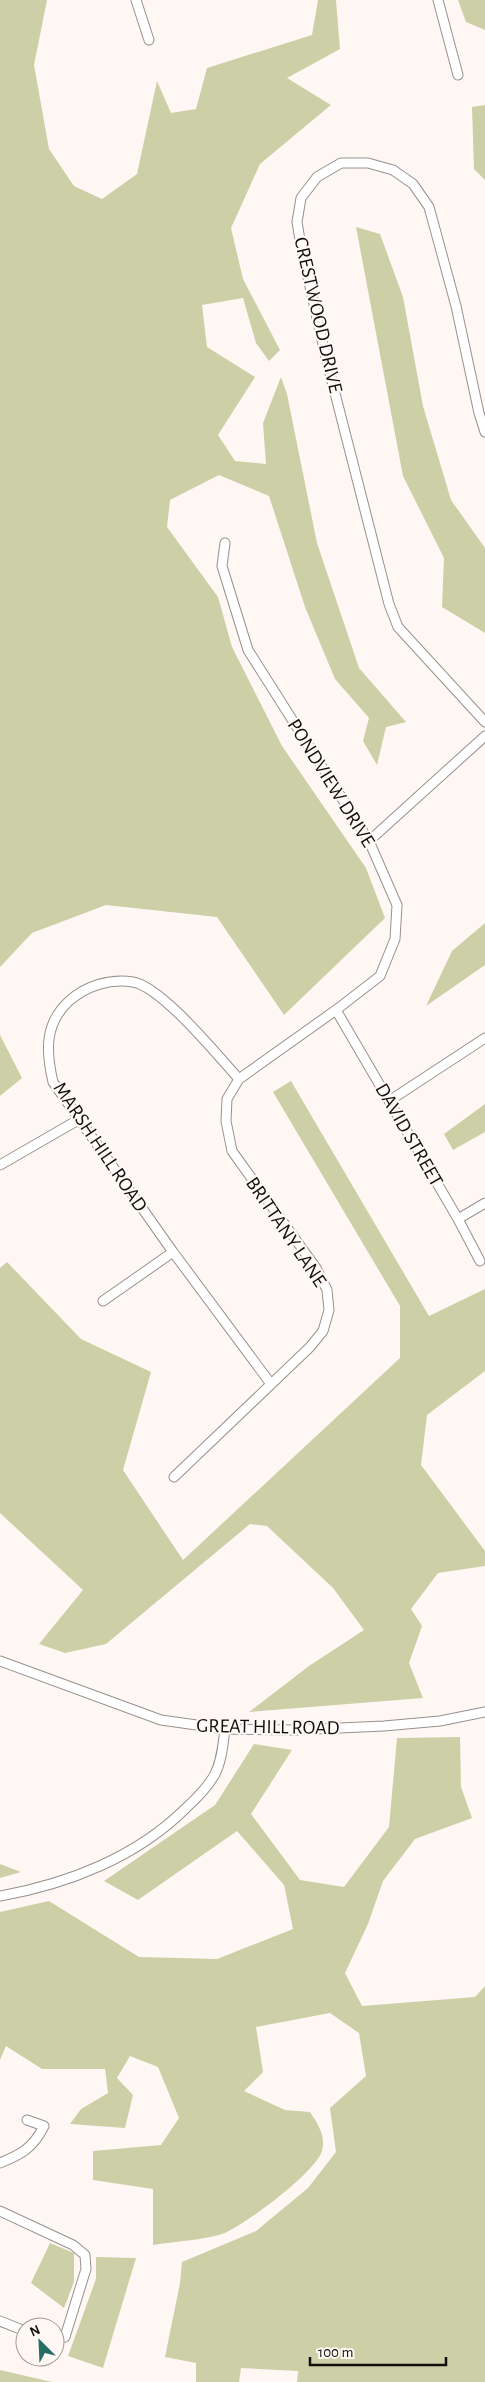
<svg xmlns="http://www.w3.org/2000/svg" width="485" height="2382" font-family="'Alegreya Sans',sans-serif">
  <rect width="100%" height="100%" fill="#fff7f3"/>
  <!-- green -->
  <path fill="#cdd0a7" d="M0,0H47L34,65L49,149L74,186L102,199L137,174L157,81L171,113L196,109L207,68L312,35L318,0H336L340,49L287,78L331,105L260,164L231,228L243,279L280,350L269,361L256,343L243,298L202,305L207,347L255,377L218,435L235,461L266,464L263,423L281,377L287,394L317,543L359,668L406,722L386,727L377,765L363,741L369,718L335,679L305,607L269,496L219,475L170,500L167,527L218,597L232,647L282,746L366,868L385,918L284,1015L217,917L106,905L32,933L0,967Z
    M458,0H485V30L466,22Z
    M485,105V180L474,169L472,107Z
    M356,227L380,234L403,297L423,406L451,500L485,548V633L442,607L444,558L403,476Z
    M485,923V965L426,1006L452,951Z
    M0,1035L22,1078L0,1096Z
    M291,1081L429,1316L485,1289V1371L427,1415L421,1465L485,1551V1566L438,1573L411,1609L422,1626L409,1663L423,1698L249,1712L309,1666L364,1630L333,1588L267,1526L250,1524L106,1644L65,1653L39,1644L83,1590L0,1513V1268L7,1262L81,1339L151,1372L123,1470L183,1560L400,1358V1306L273,1092Z
    M485,1104V1132L453,1150L444,1134Z
    M460,1737L461,1787L472,1818L415,1839L383,1881L368,1924L345,1973L362,2006L475,1997L485,1986V2382H297L298,2371L241,2368L239,2382H196V2363L165,2357L180,2283L182,2262L256,2231L308,2188L336,2152L330,2108L366,2076L359,2033L330,2013L256,2027L263,2072L244,2091L285,2110L310,2112C318,2124 326,2136 322,2151C315,2173 247,2223 225,2233C211,2239 171,2242 153,2245V2189L93,2180V2151L161,2145L179,2118L158,2067L130,2056L117,2078L133,2095L125,2128L70,2124L81,2109L108,2093L105,2069H42L6,2046L0,2060V1912L49,1901L139,1957L217,1959L293,1929L284,1885L237,1831L138,1900L104,1881L215,1805L254,1744L292,1750L251,1814L300,1880L344,1887L389,1827L397,1738Z
    M0,1864L21,1872L0,1878Z
    M50,2243L74,2253V2282L64,2308L31,2283Z
    M96,2257L136,2258L103,2368L68,2356L96,2279Z
    M0,2370L52,2382H0Z"/>
  <g fill="none" stroke-linecap="round" stroke-linejoin="round">
    <!-- minor casing -->
    <g stroke="#98918e" stroke-width="11">
      <path id="minor" d="M136,0L149,40
        M438,0L458,75
        M485,432L479,413L456,306L429,207L413,184L393,170L368,163H341L317,177L301,198L297,222L301,246L326,358L389,604L398,627L485,722
        M369,841L485,736
        M336,1010L458,1219L480,1261
        M239,1079C218,1056 162,987 133,982C110,978 86,986 69,1001C44,1024 46,1052 53,1082L173,1252L271,1384
        M389,1101L485,1038
        M0,1165L78,1120
        M458,1219L485,1203
        M103,1301L173,1252
        M174,1477L310,1347L323,1331L329,1310L327,1290L316,1268L232,1151L226,1121L227,1099L239,1079L336,1010L380,976L395,939L397,905L369,841L248,650L222,566L225,543
        M0,1661L161,1720L225,1729L295,1730L384,1726L440,1721L485,1712
        M0,1896C68,1884 137,1857 186,1808C197,1798 208,1787 215,1774C222,1760 223,1744 225,1729
        M0,2163C22,2154 33,2148 44,2126L27,2120
        M0,2211L73,2245L85,2255L86,2269L65,2337L55,2341
        M0,2321L25,2331"/>
    </g>
    <!-- minor -->
    <use href="#minor" stroke="#fff" stroke-width="9"/>
  </g>
  <g text-anchor="middle" dominant-baseline="central" stroke-width="4.5" stroke-linejoin="round" paint-order="stroke">
    <!-- street labels -->
    <g font-size="20" fill="#12100f" stroke="#fff7f3">
      <text transform="translate(318 315) rotate(77)">CRESTWOOD DRIVE</text>
      <text transform="translate(331 783) rotate(58)">PONDVIEW DRIVE</text>
      <text transform="translate(409 1135) rotate(60)">DAVID STREET</text>
      <text transform="translate(100 1147) rotate(56)">MARSH HILL ROAD</text>
      <text transform="translate(286 1232) rotate(56)">BRITTANY LANE</text>
      <text transform="translate(268 1727) rotate(1)">GREAT HILL ROAD</text>
    </g>
  </g>
  <!-- north arrow -->
  <g transform="translate(40 2342) rotate(336)"><circle r="24" fill="#fff7f3" stroke="#a09b98"/>
  <path d="M0-4L9 19L0 12L-9 19Z" fill="#256e65"/>
  <text y="-8" font-size="14" font-weight="bold" text-anchor="middle" fill="#12100f">N</text>
  </g>
  <!-- scale -->
  <path d="M310 2357v8h136v-8" fill="none" stroke="#12100f" stroke-width="2.5"/>
  <text x="318" y="2357" font-size="15" fill="#12100f" stroke="#fff7f3" stroke-width="4" paint-order="stroke">100 m</text>
</svg>
